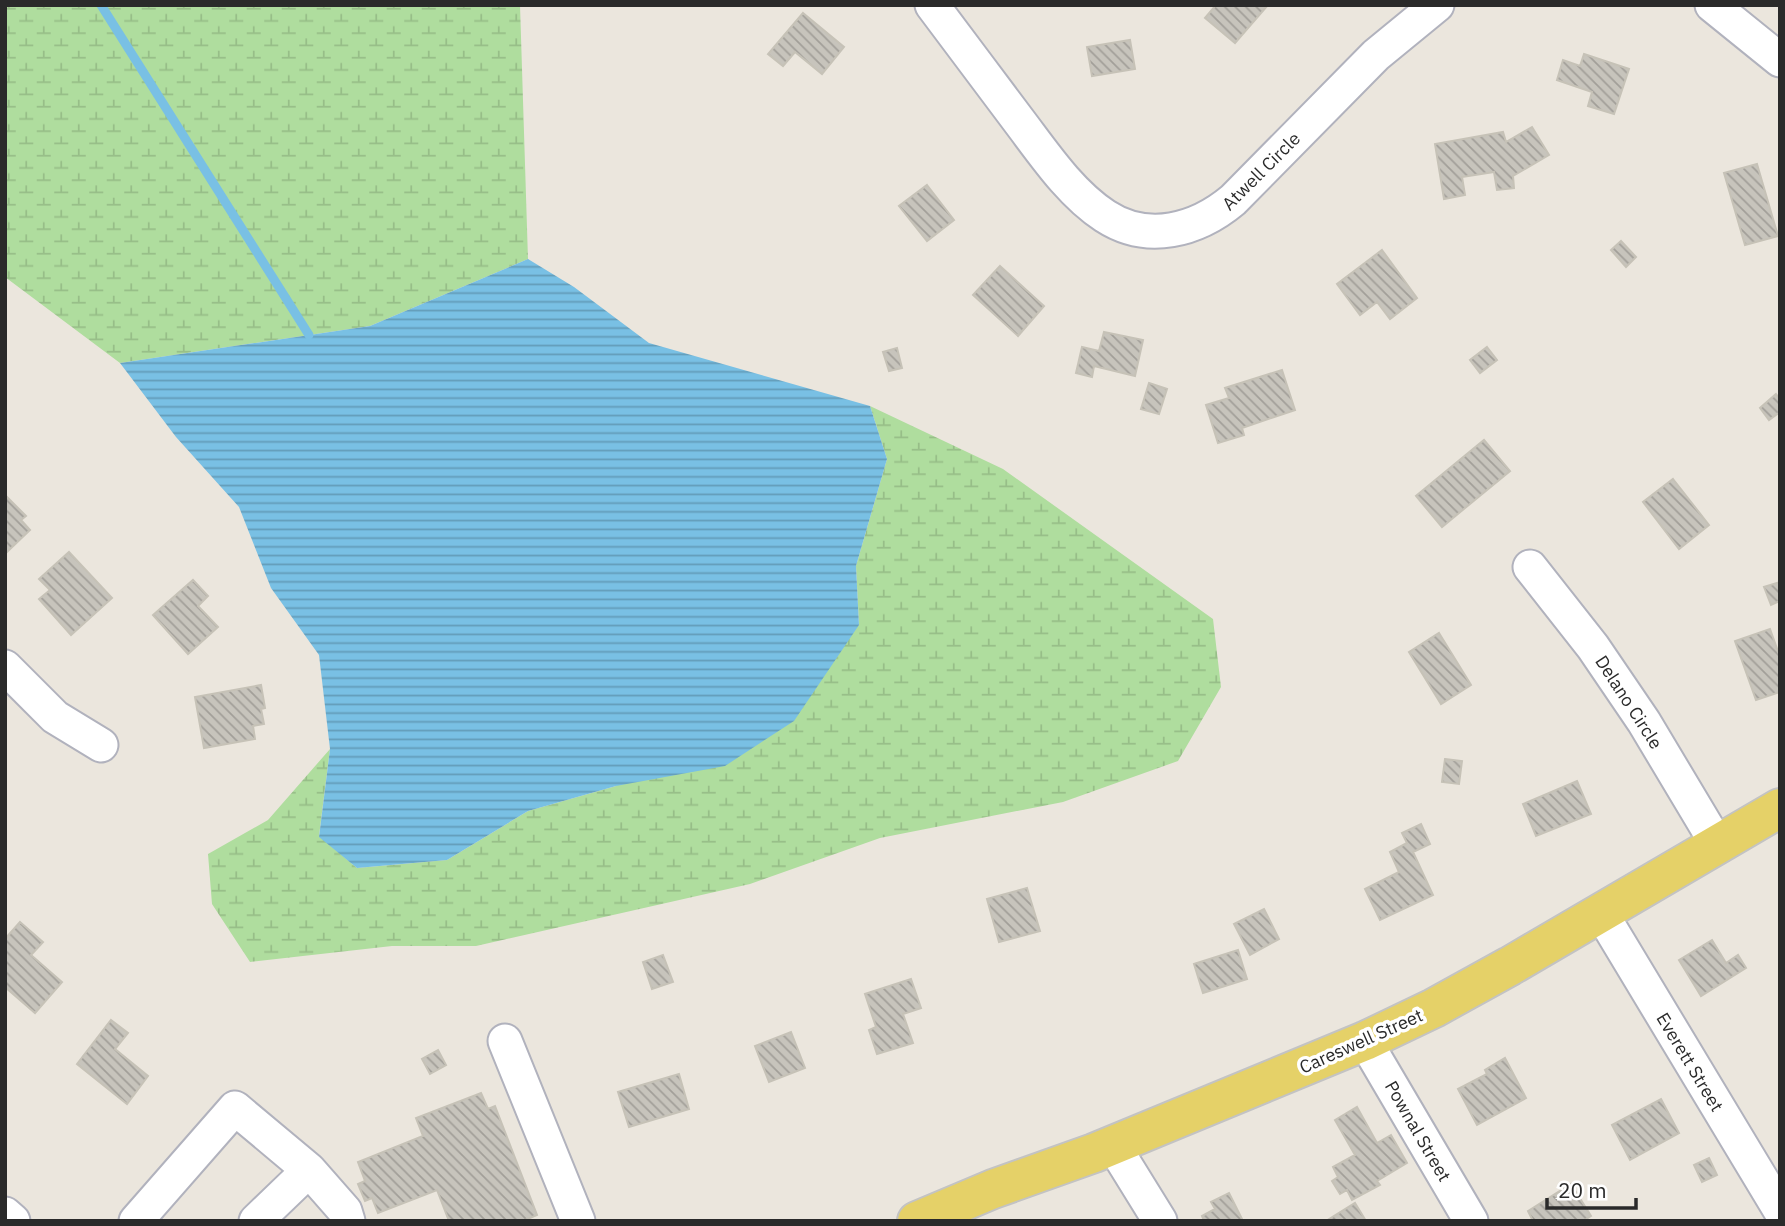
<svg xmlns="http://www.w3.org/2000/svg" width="1785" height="1226" font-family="'IBM Plex Sans',sans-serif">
  <defs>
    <pattern id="wetland-marsh" width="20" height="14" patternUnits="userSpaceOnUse" patternTransform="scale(1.75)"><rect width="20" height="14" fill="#afdd9e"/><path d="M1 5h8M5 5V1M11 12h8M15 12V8" fill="none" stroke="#97be88"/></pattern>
    <pattern id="water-rules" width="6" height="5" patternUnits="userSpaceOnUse" patternTransform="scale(1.75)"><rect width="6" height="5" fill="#79c0e4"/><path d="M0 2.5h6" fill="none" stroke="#639cb9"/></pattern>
    <pattern id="building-back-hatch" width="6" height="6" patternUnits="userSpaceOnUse" patternTransform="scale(1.75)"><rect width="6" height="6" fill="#c7c4bc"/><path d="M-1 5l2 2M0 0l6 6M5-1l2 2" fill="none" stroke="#a29f99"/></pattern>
  </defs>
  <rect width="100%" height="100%" fill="#ebe6dd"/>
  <!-- wetland -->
  <path fill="url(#wetland-marsh)" d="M5,5H520L528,259L370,326L120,363L5,277Z
    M870,406L1003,469L1213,619L1221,687L1178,761L1063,802L880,838L750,884L476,946H392L250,962L212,904L208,854L268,820L330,749L319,836L357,868L447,860L528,811L616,786L859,625L856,566L887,459Z"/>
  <!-- water -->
  <path fill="url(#water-rules)" d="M528,259L574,287L649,343L870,406L887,459L856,566L859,625L794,721L725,766L616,786L528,811L447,860L357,868L319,837L330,749L319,655L271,588L239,507L176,437L120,363L370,326Z"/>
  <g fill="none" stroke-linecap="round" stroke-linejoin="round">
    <!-- stream -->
    <path stroke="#79c0e4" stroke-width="9" d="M101,5L309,335"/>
  </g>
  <!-- building -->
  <path fill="url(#building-back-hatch)" stroke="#c6c2b7" stroke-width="2" d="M1216,5H1268L1235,43L1205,18Z
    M803,13L844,47L822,74L795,52L783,66L768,54Z
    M1130,40L1135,69L1092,76L1087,47Z
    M1584,54L1629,69L1614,114L1588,106L1592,92L1557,80L1563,60L1580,66Z
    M1532,127L1549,155L1513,176L1514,188L1497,190L1494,172L1462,177L1465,195L1444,199L1435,144L1503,132L1506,142Z
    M1757,164L1778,236L1745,245L1724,173Z
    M927,185L954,220L927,241L899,206Z
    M1621,241L1636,257L1626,267L1611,250Z
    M1382,250L1417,298L1390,319L1377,302L1360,315L1337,284Z
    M1000,266L1044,306L1018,336L973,295Z
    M1104,332L1143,340L1135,376L1094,366L1092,377L1076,373L1082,347L1099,351Z
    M1487,347L1497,360L1480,373L1470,360Z
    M897,348L902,368L889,371L883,352Z
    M1282,370L1295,410L1242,428L1244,435L1218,443L1206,405L1229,398L1225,388Z
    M1149,383L1167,389L1159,414L1141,409Z
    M1776,394L1780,399V412L1769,420L1760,408Z
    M1484,440L1510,471L1442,527L1416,496Z
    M1673,479L1709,525L1679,549L1643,502Z
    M5,495L26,516L21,520L30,530L5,554Z
    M69,552L112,598L71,635L39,599L50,590L39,579Z
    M193,580L208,596L198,606L218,627L188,654L153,615Z
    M1780,582V601L1771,605L1764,587Z
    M1770,629L1780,657V692L1756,700L1735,641Z
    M1439,633L1471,685L1441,704L1409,652Z
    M261,685L265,708L261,709L264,724L253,726L255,739L204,748L195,697Z
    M1445,759L1462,761L1459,784L1442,782Z
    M1577,781L1591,814L1536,836L1523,804Z
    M1421,824L1430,844L1413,852L1433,895L1380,920L1365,889L1399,872L1390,852L1407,843L1402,833Z
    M1027,888L1040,931L999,942L987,899Z
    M1264,909L1279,939L1250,955L1234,924Z
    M20,922L43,942L31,955L62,982L35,1013L5,987V939Z
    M1712,940L1726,963L1738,955L1746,968L1701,996L1679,960Z
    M1238,950L1247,979L1203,993L1194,964Z
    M663,955L673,982L652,989L643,962Z
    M911,979L921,1008L903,1014L913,1043L877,1054L869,1030L876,1027L865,994Z
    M111,1020L128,1033L115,1049L148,1076L127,1104L77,1064Z
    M791,1032L805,1068L769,1082L755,1046Z
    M438,1050L446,1065L430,1074L422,1059Z
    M1505,1058L1526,1098L1477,1125L1458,1089L1487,1074L1485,1070Z
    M679,1074L689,1109L629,1127L618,1092Z
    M481,1093L488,1109L495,1106L537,1215L523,1221H449L437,1190L378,1213L372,1198L365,1201L358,1184L365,1181L358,1162L423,1136L416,1118Z
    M1661,1099L1679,1133L1630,1160L1612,1125Z
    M1357,1107L1377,1143L1391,1135L1407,1163L1377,1181L1380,1185L1352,1200L1347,1190L1340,1194L1332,1181L1338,1177L1333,1167L1355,1155L1335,1120Z
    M1709,1158L1717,1175L1702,1182L1694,1165Z
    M1571,1184L1591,1216L1583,1221H1533L1528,1211Z
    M1229,1193L1243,1221H1204L1202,1216L1215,1209L1211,1202Z
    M1355,1203L1366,1221H1326Z"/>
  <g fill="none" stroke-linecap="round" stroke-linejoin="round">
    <!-- minor casing -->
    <g stroke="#b1b2bd" stroke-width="37">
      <path id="minor" d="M932,5C961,44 990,82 1019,121C1044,154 1070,193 1105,216C1148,244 1197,230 1233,200L1376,55L1437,5
        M1712,5L1780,60
        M1530,567L1593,647L1644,722L1717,844
        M5,667L55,717L101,745
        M1601,913L1780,1210
        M505,1041L578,1221
        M1365,1041L1471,1221
        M1113,1145L1160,1221
        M5,1214L13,1221
        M136,1221L235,1108L309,1170
        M256,1221L309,1170L345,1211L348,1221"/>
    </g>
    <!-- major casing -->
    <g stroke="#c3c3c3" stroke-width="42">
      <path id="major" d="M917,1221L993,1189L1094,1153L1365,1041L1434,1008L1510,966L1780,808"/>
    </g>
    <!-- minor -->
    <use href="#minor" stroke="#fff" stroke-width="33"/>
    <!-- major -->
    <use href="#major" stroke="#e5d168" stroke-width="38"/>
  </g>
  <g text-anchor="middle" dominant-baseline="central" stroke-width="7" stroke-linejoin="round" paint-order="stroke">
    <!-- street labels -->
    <g font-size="18" fill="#2a2a2a" stroke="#fff">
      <text transform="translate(1261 171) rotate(-45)">Atwell Circle</text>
      <text transform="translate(1629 702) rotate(57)">Delano Circle</text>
      <text transform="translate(1361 1041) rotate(-24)">Careswell Street</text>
      <text transform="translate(1690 1062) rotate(59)">Everett Street</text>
      <text transform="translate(1418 1131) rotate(60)">Pownal Street</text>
    </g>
  </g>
  <!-- border -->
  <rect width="1785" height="1226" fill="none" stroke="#2a2a2a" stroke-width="14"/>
  <!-- scale -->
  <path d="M1547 1198v10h89v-10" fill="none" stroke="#2a2a2a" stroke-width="3.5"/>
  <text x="1558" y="1198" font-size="21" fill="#2a2a2a" stroke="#ffffff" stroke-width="5" paint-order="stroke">20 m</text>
</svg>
